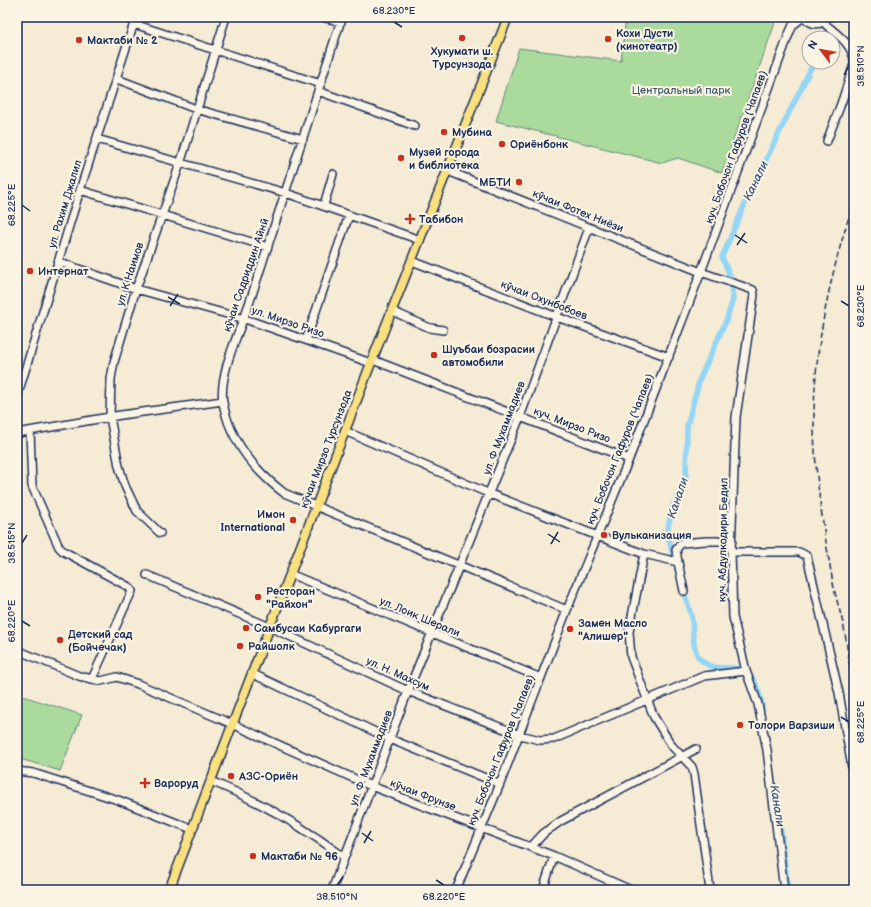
<svg xmlns="http://www.w3.org/2000/svg" width="871" height="907" font-family="'Balsamiq Sans',sans-serif">
  <rect width="100%" height="100%" fill="#f6ecd5"/>
  <filter id="ink" filterUnits="userSpaceOnUse"><feTurbulence type="fractalNoise" baseFrequency=".025" numOctaves="2"/><feDisplacementMap in="SourceGraphic" scale="8" xChannelSelector="R" yChannelSelector="G"/><feConvolveMatrix kernelMatrix="1 2 1 2 8 2 1 2 1" color-interpolation-filters="sRGB"/></filter>
  <g filter="url(#ink)">
    <!-- green -->
    <path fill="#aadb9c" stroke="#62857d" d="M626,17H777L722,173L678,158L662,163L496,121L519,48L621,61Z
      M17,694L82,715L60,771L17,758Z"/>
    <g fill="none" stroke-linecap="round" stroke-linejoin="round">
      <!-- canal -->
      <path stroke="#95d5f6" stroke-width="5.5" d="M675,564L667,531L674,503L686,480L687,426L700,378L726,321L733,299L730,276L722,257L750,192L814,62
        M682,587C685,596 688,605 691,614C694,625 691,650 700,659C719,679 743,654 756,685C760,696 763,703 762,715
        M774,784L777,798L788,890"/>
      <!-- minor casing -->
      <g stroke="#1b2f5e" stroke-width="10">
        <path id="minor" d="M322,17L341,22
          M342,17C312,111 282,205 251,298C242,327 218,372 223,403C230,440 254,470 284,493L567,610
          M804,17C812,26 821,26 829,17
          M824,23C835,33 853,44 854,61
          M134,24L321,84
          M117,79L196,109L303,139
          M318,91L415,126
          M97,139L286,193L420,240
          M827,141L842,101L854,64
          M448,171L701,272L753,290L754,295L736,417L731,552L733,617L746,671L758,704L767,750L784,890
          M80,190L268,247
          M324,205L333,174
          M412,261L557,317L669,357
          M59,262L136,289L245,319L371,363
          M392,311L430,328L443,330
          M306,340L349,215
          M373,360L629,459
          M17,397L80,190L136,17
          M17,430L23,432L17,434
          M30,431L32,486L59,547L63,551L129,587L132,591L92,679
          M345,431L490,494L644,554L678,562L676,550L681,543L706,541H732
          M23,432L121,415L223,401
          M160,533L137,511L125,486L119,466L110,417L111,379L114,362L136,289L180,164L226,17
          M731,552H799L807,556L839,693L854,779
          M644,554L629,632L631,657L654,717L672,746L692,767L694,774L710,890
          M678,562L684,591
          M290,574L541,678
          M147,575L270,627L408,691L520,735L540,740L554,739L704,676L746,671
          M17,650L79,676L101,681L117,677L138,684L232,724L371,786L554,856L631,890
          M253,674L390,739L500,784
          M17,771L33,773L118,800L192,829
          M211,781C259,801 302,826 344,857
          M531,847L544,833L561,821L696,749
          M332,890L408,691L520,417L589,228
          M456,890L500,784L567,610L629,459L701,272L789,34L793,25L803,17
          M543,890L554,856"/>
      </g>
      <!-- major casing -->
      <g stroke="#1b2f5e" stroke-width="11">
        <path id="major" d="M169,890L371,363L508,17"/>
      </g>
      <!-- minor -->
      <use href="#minor" stroke="#fcf5e5" stroke-width="7"/>
      <!-- major -->
      <use href="#major" stroke="#fbe080" stroke-width="8"/>
      <!-- rail -->
      <path stroke="#1b2f5e" stroke-width="1.5" stroke-dasharray="6 3" stroke-linecap="butt" d="M854,201C830,275 813,349 814,427C815,479 824,532 833,583C836,600 842,616 845,633C848,654 851,675 854,696
        M852,690L854,708"/>
    </g>
  </g>
  <!-- ticks -->
  <path fill="none" stroke="#1b2f5e" stroke-width="1.5" d="M394,22L402,27M844,75L849,66M22,205L30,211M735,235L747,243M737,245L745,233M168,297L180,304M841,301L849,306M170,306L178,294M548,534L560,542M22,543L27,535M551,544L558,532M22,621L30,626M841,717L849,722M362,833L373,841M364,843L371,831M436,880L444,885M337,885L343,877"/>
  <!-- markers -->
  <g fill="#c8321e" stroke="#fcf5e5" stroke-width="1.5">
    <circle cx="462" cy="38" r="4"/>
    <circle cx="608" cy="39" r="4"/>
    <circle cx="79" cy="40" r="4"/>
    <circle cx="444" cy="132" r="4"/>
    <circle cx="502" cy="144" r="4"/>
    <circle cx="401" cy="158" r="4"/>
    <circle cx="519" cy="182" r="4"/>
    <path d="M408 213h4v4h4v4h-4v4h-4v-4h-4v-4h4z"/>
    <circle cx="30" cy="271" r="4"/>
    <circle cx="434" cy="355" r="4"/>
    <circle cx="293" cy="520" r="4"/>
    <circle cx="604" cy="535" r="4"/>
    <circle cx="258" cy="597" r="4"/>
    <circle cx="246" cy="628" r="4"/>
    <circle cx="570" cy="629" r="4"/>
    <circle cx="60" cy="640" r="4"/>
    <circle cx="240" cy="646" r="4"/>
    <circle cx="740" cy="725" r="4"/>
    <circle cx="231" cy="776" r="4"/>
    <path d="M143 777h4v4h4v4h-4v4h-4v-4h-4v-4h4z"/>
    <circle cx="253" cy="856" r="4"/>
  </g>
  <g text-anchor="middle" dominant-baseline="central" stroke-width="4" stroke-linejoin="round" paint-order="stroke">
    <!-- poi labels -->
    <g font-size="11" font-weight="bold" fill="#1b2f5e" stroke="#fcf5e5" text-anchor="start">
      <text x="616" y="33">Кохи Дусти<tspan x="616" dy="13">(кинотеатр)</tspan></text>
      <text x="87" y="40">Мактаби № 2</text>
      <text x="462" y="51" text-anchor="middle">Хукумати ш.<tspan x="462" dy="13">Турсунзода</tspan></text>
      <text x="452" y="132">Мубина</text>
      <text x="510" y="144">Ориёнбонк</text>
      <text x="409" y="152">Музей города<tspan x="409" dy="13">и библиотека</tspan></text>
      <text x="511" y="182" text-anchor="end">МБТИ</text>
      <text x="419" y="219">Табибон</text>
      <text x="38" y="271">Интернат</text>
      <text x="442" y="349">Шуъбаи бозрасии<tspan x="442" dy="13">автомобили</tspan></text>
      <text x="285" y="514" text-anchor="end">Имон<tspan x="285" dy="13">International</tspan></text>
      <text x="612" y="535">Вульканизация</text>
      <text x="266" y="591">Ресторан<tspan x="266" dy="13">"Райхон"</tspan></text>
      <text x="578" y="623">Замен Масло<tspan x="578" dy="13">"Алишер"</tspan></text>
      <text x="254" y="628">Самбусаи Кабургаги</text>
      <text x="68" y="634">Детский сад<tspan x="68" dy="13">(Бойчечак)</tspan></text>
      <text x="248" y="646">Райшолк</text>
      <text x="748" y="725">Толори Варзиши</text>
      <text x="239" y="776">АЗС-Ориён</text>
      <text x="154" y="783">Вароруд</text>
      <text x="261" y="856">Мактаби № 96</text>
    </g>
    <!-- park labels -->
    <g font-size="11" fill="#3f5a6e" stroke="#fcf5e5">
      <text x="681" y="90">Центральный парк</text>
    </g>
    <!-- street labels -->
    <g font-size="11" fill="#1b2f5e" stroke="#fcf5e5">
      <text transform="translate(736 147) rotate(-70)">куч. Бобочон Гафуров (Чапаев)</text>
      <text transform="translate(65 204) rotate(-73)">ул. Рахим Джалил</text>
      <text transform="translate(578 211) rotate(22)">кӯчаи Фотех Ниёзи</text>
      <text transform="translate(130 274) rotate(-72)">ул. К Наимов</text>
      <text transform="translate(246 275) rotate(-71)">кӯчаи Садриддин Айнӣ</text>
      <text transform="translate(544 300) rotate(21)">кӯчаи Охунбобоев</text>
      <text transform="translate(288 322) rotate(19)">ул. Мирзо Ризо</text>
      <text transform="translate(572 425) rotate(21)">куч. Мирзо Ризо</text>
      <text transform="translate(504 428) rotate(-69)">ул. Ф Мухаммадиев</text>
      <text transform="translate(326 449) rotate(-69)">кӯчаи Мирзо Турсунзода</text>
      <text transform="translate(620 449) rotate(-68)">куч. Бобочон Гафуров (Чапаев)</text>
      <text transform="translate(723 540) rotate(-89)">куч. Абдулкодири Бедил</text>
      <text transform="translate(420 617) rotate(23)">ул. Лоик Шерали</text>
      <text transform="translate(398 674) rotate(24)">ул. Н. Махсум</text>
      <text transform="translate(501 750) rotate(-68)">куч. Бобочон Гафуров (Чапаев)</text>
      <text transform="translate(371 758) rotate(-69)">ул. Ф. Мухаммадиев</text>
      <text transform="translate(423 795) rotate(21)">кӯчаи Фрунзе</text>
    </g>
    <!-- water labels -->
    <g font-size="12" font-style="italic" fill="#3a5884" stroke="#fcf5e5">
      <text transform="translate(756 181) rotate(-64)">Канали</text>
      <text transform="translate(678 498) rotate(-71)">Канали</text>
      <text transform="translate(777 806) rotate(81)">Канали</text>
    </g>
  </g>
  <!-- margin -->
  <rect width="871" height="907" fill="none" stroke="#fcf5e5" stroke-width="44"/>
  <!-- north arrow -->
  <g transform="translate(821 50) rotate(302)"><circle r="19" fill="#fcf5e5" stroke="#a2a6af"/>
  <path d="M0-3L7 15L0 10L-7 15Z" fill="#c8321e"/>
  <text y="-6" font-size="11" font-weight="bold" text-anchor="middle" fill="#1b2f5e">N</text>
  </g>
  <rect x="22" y="22" width="827" height="863" fill="none" stroke="#1b2f5e" stroke-width="1.5"/>
  <g font-size="10" text-anchor="middle" fill="#1b2f5e">
    <text x="394" y="14">68.230°E</text>
    <text transform="translate(860 66) rotate(-90)" y="4">38.510°N</text>
    <text transform="translate(11 205) rotate(-90)" y="4">68.225°E</text>
    <text transform="translate(860 306) rotate(-90)" y="4">68.230°E</text>
    <text transform="translate(11 543) rotate(-90)" y="4">38.515°N</text>
    <text transform="translate(11 621) rotate(-90)" y="4">68.220°E</text>
    <text transform="translate(860 722) rotate(-90)" y="4">68.225°E</text>
    <text x="337" y="900">38.510°N</text>
    <text x="444" y="900">68.220°E</text>
  </g>
</svg>
